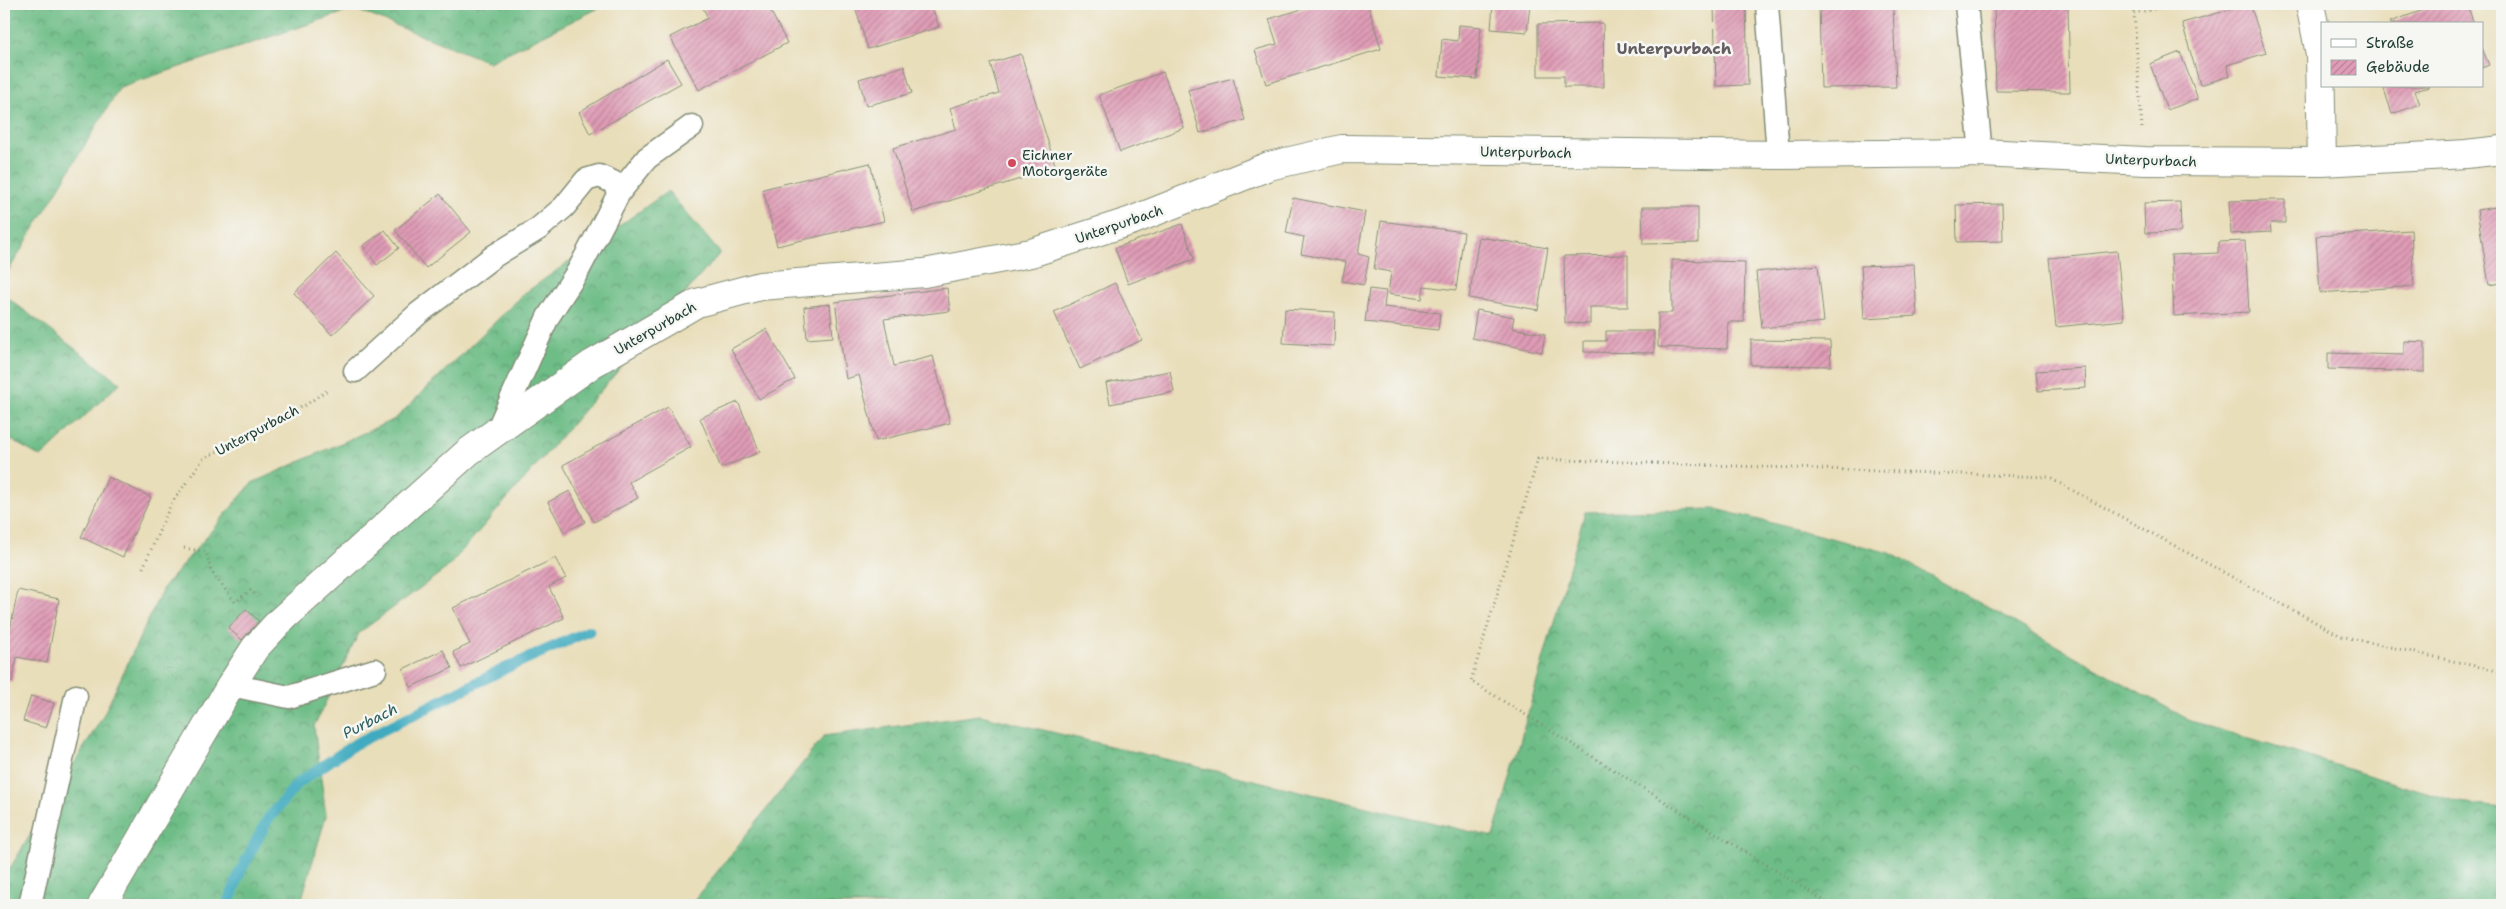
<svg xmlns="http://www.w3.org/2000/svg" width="2506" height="909" font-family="'Shantell Sans',sans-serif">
  <defs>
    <pattern id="forest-crowns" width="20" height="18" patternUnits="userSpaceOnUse" patternTransform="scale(1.25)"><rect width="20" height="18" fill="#6ebd87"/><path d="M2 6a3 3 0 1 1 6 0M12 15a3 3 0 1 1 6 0" fill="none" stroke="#5a9b6f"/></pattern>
    <pattern id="building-hatch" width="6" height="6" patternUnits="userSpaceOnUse" patternTransform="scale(1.25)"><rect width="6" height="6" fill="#e09cb6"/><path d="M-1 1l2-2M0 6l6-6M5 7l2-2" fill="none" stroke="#b58095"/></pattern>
  </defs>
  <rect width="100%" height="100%" fill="#f6f6f2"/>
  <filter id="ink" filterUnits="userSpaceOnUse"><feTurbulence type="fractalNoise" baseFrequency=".02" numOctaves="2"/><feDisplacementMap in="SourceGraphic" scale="10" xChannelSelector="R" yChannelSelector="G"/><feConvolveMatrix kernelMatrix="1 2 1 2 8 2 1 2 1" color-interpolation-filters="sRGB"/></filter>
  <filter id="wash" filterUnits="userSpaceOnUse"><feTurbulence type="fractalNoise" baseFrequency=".0096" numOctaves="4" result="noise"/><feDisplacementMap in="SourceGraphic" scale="20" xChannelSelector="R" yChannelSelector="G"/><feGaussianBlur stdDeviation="1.12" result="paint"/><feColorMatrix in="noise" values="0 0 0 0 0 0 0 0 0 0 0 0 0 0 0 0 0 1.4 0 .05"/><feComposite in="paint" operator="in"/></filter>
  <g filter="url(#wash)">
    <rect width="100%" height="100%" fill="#e9deba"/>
    <!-- forest -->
    <path fill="url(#forest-crowns)" stroke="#467d5e" d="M4,4H607L489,62L354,9L120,87L4,278Z
      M668,191L720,253L447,568L359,633L314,726L326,816L300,905H4V878L102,718L163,588L252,483L395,419L525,293Z
      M4,295L120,383L41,457L4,436Z
      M1716,509L1890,553L2191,721L2459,803L2502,808V905H691L824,736L980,715L1493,837L1585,512Z"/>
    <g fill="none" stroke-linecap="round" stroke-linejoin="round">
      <!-- stream -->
      <path stroke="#40abc0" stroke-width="11" d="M228,905L240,872L268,819L298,783L355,744L506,668L589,631"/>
    </g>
    <g id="blocks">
      <!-- building -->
      <path fill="url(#building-hatch)" d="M701,4H767L787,43L699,90L670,37L708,18Z
        M854,4H931L939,27L868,49Z
        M1319,4H1368L1381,49L1266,84L1255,50L1277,44L1269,19Z
        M1493,4H1530L1527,32L1491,29Z
        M1714,4H1746L1748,85L1716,86Z
        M1819,4H1893L1896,87L1821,88Z
        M1994,4H2068L2070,92L1996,91Z
        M2250,4L2266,53L2227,65L2230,76L2200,85L2182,23Z
        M2467,4L2474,24H2391L2390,22L2440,4Z
        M1603,23L1604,87H1564V76H1538V24Z
        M1459,25L1481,27L1477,79L1439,76L1442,39L1458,41Z
        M2482,48L2489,65L2482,68Z
        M2180,52L2198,99L2167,110L2150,64Z
        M1021,54L1056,168L913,212L893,148L956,129L950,108L999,93L990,63Z
        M667,59L681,83L590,134L579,112Z
        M904,66L912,93L866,106L859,79Z
        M1163,72L1184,128L1120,152L1099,95Z
        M1233,78L1245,120L1200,133L1188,90Z
        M2383,86H2429V87L2415,91L2420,104L2392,114Z
        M870,163L884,221L777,246L763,189Z
        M440,194L471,232L426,268L395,230Z
        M1293,198L1365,212L1358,254L1369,257L1364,285L1342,281L1346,262L1301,254L1304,237L1286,233Z
        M2270,200H2285V223H2270L2271,232L2231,234L2229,201Z
        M2180,202L2181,232L2145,233L2144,203Z
        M2002,204L2003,241L1957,242L1956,205Z
        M2502,206V283L2489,285L2477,210Z
        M1642,207H1698V243L1643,244Z
        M1381,221L1464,232L1456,290L1424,286L1422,299L1388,294L1391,272L1374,269Z
        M1182,224L1194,259L1128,284L1115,248Z
        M385,230L399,248L377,265L363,246Z
        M2411,230L2414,286L2320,293L2316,236Z
        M1479,237L1548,248L1538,310L1469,298Z
        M2245,241L2249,312L2174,316L2171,255L2218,253V242Z
        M2117,251L2124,320L2056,327L2049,258Z
        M336,253L374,296L332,335L294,293Z
        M1628,255V307H1590V324L1565,323L1564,256Z
        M1672,260L1745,262L1744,322H1728L1727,349L1658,347V313H1672Z
        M1914,264L1917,316L1864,319L1861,266Z
        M1818,265L1824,322L1762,328L1756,272Z
        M1115,283L1142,340L1080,369L1054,312Z
        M947,288L950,311L884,319L894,366L933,356L950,423L876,441L859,375L846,379L835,302Z
        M1369,289L1386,291L1384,307L1440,313L1438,330L1365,322Z
        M830,304L833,337L807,339L804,307Z
        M1285,309L1335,312L1334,346L1283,343Z
        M1477,310L1514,317L1512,328L1545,334L1542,352L1472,338Z
        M766,329L795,379L759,399L731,349Z
        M1606,331H1654V353L1584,352V341H1606Z
        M1751,340L1830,341L1831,366L1751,365Z
        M2404,341L2425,342V372L2328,369V353L2404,355Z
        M2085,368L2086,388L2038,391L2036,371Z
        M1170,371L1174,392L1110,404L1106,383Z
        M738,402L760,452L721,468L700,418Z
        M668,407L691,447L629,482L638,498L594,522L563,465Z
        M108,477L151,497L123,557L81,537Z
        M570,491L585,522L564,532L548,502Z
        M555,558L566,578L549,587L564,618L461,668L453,652L470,644L453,608Z
        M18,590L59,599L47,663L17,657L12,682L4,680V634L9,635Z
        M246,609L259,621L242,640L228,628Z
        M443,650L452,668L411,687L403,669Z
        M31,696L54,703L46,728L23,721Z"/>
    </g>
  </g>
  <g filter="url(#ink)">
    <use href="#blocks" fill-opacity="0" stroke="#848e77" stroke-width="1"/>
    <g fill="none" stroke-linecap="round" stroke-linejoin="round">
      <!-- service casing -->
      <g stroke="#848e77" stroke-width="25">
        <path id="service" d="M1767,4L1778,155
          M1966,4L1981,153
          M619,193L647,158L692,126
          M355,371L419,313L494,256L538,229L564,207L586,180L599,176L613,182L619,193L578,271L548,317L496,433
          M231,685L289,697L375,670
          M30,905L76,696"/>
      </g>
      <!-- minor casing -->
      <g stroke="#848e77" stroke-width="30">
        <path id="minor" d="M2310,4L2320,54L2322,162
          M102,905L231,685L255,648L279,622L468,452L592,364L697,303L760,286L924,273L1031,253L1131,221L1269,166L1342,149L1778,155L1981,153L2145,161L2322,162L2466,154L2502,150"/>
      </g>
      <!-- path -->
      <path stroke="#848e77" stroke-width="3" stroke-dasharray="1 4" stroke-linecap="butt" d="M2142,128L2134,13L2180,4
        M184,548L206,552L211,571L235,602L251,590L257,597
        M143,568L171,504L203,459L307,404L329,389
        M1831,905L1471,681L1538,459L2048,477L2341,636L2502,672"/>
      <!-- service -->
      <use href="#service" stroke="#fff" stroke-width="22"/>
      <!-- minor -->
      <use href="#minor" stroke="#fff" stroke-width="28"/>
    </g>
  </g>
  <!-- markers -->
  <circle fill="#d1495b" stroke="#f6f6f2" stroke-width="2" cx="1012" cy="163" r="5"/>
  <g text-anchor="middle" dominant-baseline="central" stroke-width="5" stroke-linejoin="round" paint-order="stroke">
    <!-- street labels -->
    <g font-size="14" fill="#1f3d34" stroke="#f6f6f2">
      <text transform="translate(1526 152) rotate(1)">Unterpurbach</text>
      <text transform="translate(2151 160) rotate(2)">Unterpurbach</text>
      <text transform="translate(1119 224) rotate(-19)">Unterpurbach</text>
      <text transform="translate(655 328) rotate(-30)">Unterpurbach</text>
      <text transform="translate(257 430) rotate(-28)">Unterpurbach</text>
    </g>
    <!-- poi labels -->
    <g font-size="14" fill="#1f3d34" stroke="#f6f6f2" text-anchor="start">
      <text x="1022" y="155">Eichner<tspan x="1022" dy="16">Motorgeräte</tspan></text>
    </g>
    <!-- water labels -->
    <g font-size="15" font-style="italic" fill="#295e5e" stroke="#f6f6f2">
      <text transform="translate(370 721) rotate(-27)">Purbach</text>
    </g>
    <!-- quarter labels -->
    <g font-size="16" font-weight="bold" fill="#635e62" stroke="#f6f6f2">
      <text x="1674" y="48">Unterpurbach</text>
    </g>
  </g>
  <!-- margin -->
  <rect width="2506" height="909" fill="none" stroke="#f6f6f2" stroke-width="20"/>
  <!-- legend -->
  <rect x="2321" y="22" width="162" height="65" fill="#f6f6f2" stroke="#a0aca6"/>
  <rect x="2331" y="39" width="25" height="8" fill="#ffffff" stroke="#a0aca6"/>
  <text x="2366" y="48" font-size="15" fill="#1f3d34">Straße</text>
  <rect x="2331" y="60" width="25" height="15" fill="url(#building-hatch)" stroke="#a0aca6"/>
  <text x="2366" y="72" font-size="15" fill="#1f3d34">Gebäude</text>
</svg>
